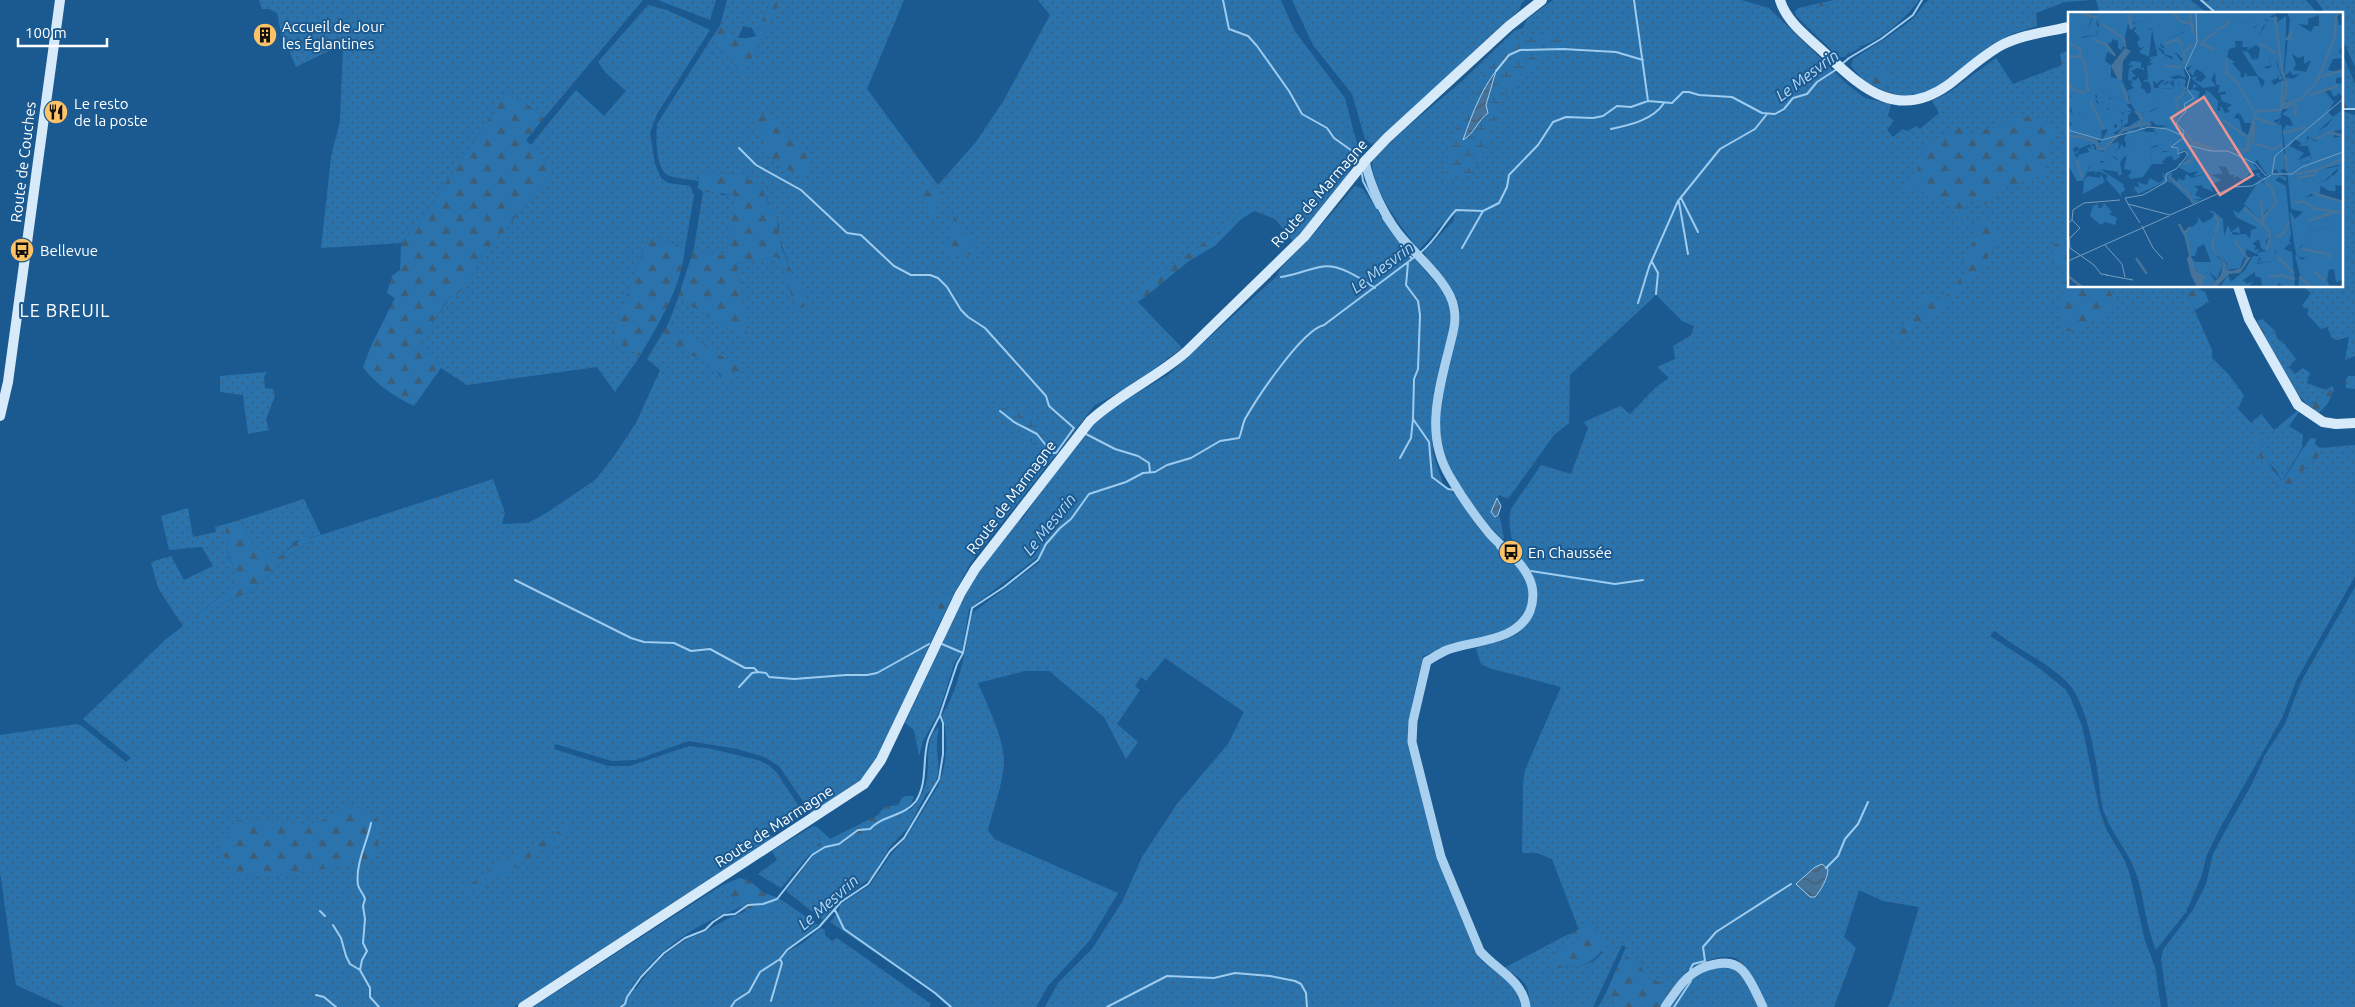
<svg xmlns="http://www.w3.org/2000/svg" width="2355" height="1007" font-family="Ubuntu,sans-serif">
  <defs>
    <pattern id="grass-dots" width="8" height="8" patternUnits="userSpaceOnUse" patternTransform="scale(1.25)"><rect width="8" height="8" fill="#2b73ad"/><path d="M2 2h.1M6 6h.1" fill="none" stroke="#3d5e78" stroke-width="1.8" stroke-linecap="round"/></pattern>
    <pattern id="forest-firs" width="22" height="20" patternUnits="userSpaceOnUse" patternTransform="scale(1.25)"><rect width="22" height="20" fill="#2b73ad"/><path d="M5 1l3.5 6h-7zM16 11l3.5 6h-7z" fill="#3d5e78"/></pattern>
    <pattern id="wetland-marsh" width="20" height="14" patternUnits="userSpaceOnUse" patternTransform="scale(1.25)"><rect width="20" height="14" fill="#2b73ad"/><path d="M1 5h8M5 5V1M11 12h8M15 12V8" fill="none" stroke="#3d5e78"/></pattern>
    <pattern id="water-waves" width="16" height="10" patternUnits="userSpaceOnUse" patternTransform="scale(1.25)"><rect width="16" height="10" fill="#46739a"/><path d="M0 5q4-4 8 0t8 0" fill="none" stroke="#4a5c6b"/></pattern>
  </defs>
  <rect width="100%" height="100%" fill="#1b5a91"/>
  <!-- grass -->
  <path fill="url(#grass-dots)" d="M259,0H643L544,118L523,101L506,94L418,224L404,238L402,243L321,248L331,157L340,121L343,44L296,67L288,48L283,42L277,13L269,9H262Z
    M658,0H716L710,20Z
    M727,0H771L756,36L752,28L743,26L738,38L726,35L720,26Z
    M779,0H904L867,89L938,185L976,142L1004,100L1050,15L1038,0H1281L1294,30L1345,98L1357,144L1354,161L1347,176L1319,212L1293,241L1275,219L1254,211L1253,208L1243,211L1212,238L1161,272L1135,299L1182,348L1134,384L1094,406L971,562L952,598L947,592L936,620H941L876,760L865,777L811,813L779,766L764,757L737,749L689,741L635,760L612,761L555,744L554,749L608,766H630L689,746L712,749L761,761L770,766L777,773L800,808L767,830L774,839L514,1007H64L16,985L0,872V735L77,724L82,726L126,762L131,758L83,719L166,639L183,626L158,588L151,562L171,556L184,580L213,566L202,547L169,550L161,516L188,508L193,537L216,532L215,527L226,524V536L229,542L226,547L236,574V584L193,618L222,603L251,591L289,555L320,535L296,541L279,558C267,556 255,548 249,538C245,531 245,526 239,520L304,499L321,535L493,479L505,513L502,524L528,523L545,514L595,480L612,459L636,423L660,370L647,359L661,336L718,371L720,377L731,371L746,372L707,347L692,334H683L676,326L669,322L678,298L747,339L736,264L778,256L796,308L797,278L791,271L779,237V225L761,187L751,180L741,179L737,175L724,173L699,174L698,181C689,179 679,179 670,176C655,171 656,137 657,124L711,39L743,73L770,24Z
    M1292,0H1525L1521,4L1520,9L1373,145L1365,139L1352,94L1313,45Z
    M1553,0H1741L1769,8L1848,85L1865,98L1891,104L1888,116L1894,121L1887,130L1893,137L1903,129L1907,131L1917,126L1920,129L1939,113L1932,101L1948,93L1996,58L2013,84L2062,65L2060,54L2069,50V286H2201L2199,289L2186,291L2212,350V358L2229,375L2244,395L2238,409L2251,423L2261,414L2274,430L2297,411L2299,412L2289,426L2303,435L2302,448L2282,481L2276,470L2258,453L2276,485L2289,488L2305,468L2321,454L2320,448L2355,445V576L2296,681L2283,716L2220,828L2206,857L2202,875L2186,912L2156,950C2145,923 2145,902 2137,876C2130,853 2112,835 2104,812C2100,801 2100,787 2098,774C2094,749 2086,704 2069,684C2049,662 2017,650 1995,631L1990,636L2038,667L2066,690L2071,699L2082,726L2100,812L2107,831L2125,861L2130,875L2145,941L2155,967L2161,1007H1888L1892,998L1919,907L1883,901L1859,890L1844,937L1856,948L1834,1007H1768C1761,996 1747,963 1735,958C1723,953 1697,963 1687,971C1682,976 1677,983 1672,989L1646,976L1641,967L1623,954L1626,947L1622,945L1593,1007H1530C1529,983 1524,978 1502,969L1565,936L1583,938L1555,953L1558,968L1570,965L1578,967L1594,961L1602,953L1595,933L1597,921L1579,930L1552,859L1537,853H1522L1523,784L1525,770L1561,687L1492,669L1481,664L1476,648C1489,644 1505,641 1516,635C1523,631 1527,623 1531,617C1546,593 1529,579 1519,558C1512,545 1507,523 1511,509L1541,465L1571,474L1588,428L1584,422L1620,406L1630,414L1656,387L1669,378L1657,367L1675,359L1673,346L1691,335L1694,326L1682,321L1656,295L1570,375L1569,423L1554,435L1508,499L1499,495L1495,500L1496,517L1498,515L1500,518L1504,538L1502,539C1469,504 1434,460 1439,410C1440,398 1445,385 1448,373C1452,358 1461,324 1460,310C1457,288 1432,273 1424,252L1454,220L1455,210L1419,250C1400,224 1373,194 1372,160L1406,128L1460,83L1514,31L1523,28L1527,19Z
    M1845,0H1919C1910,14 1873,49 1855,46L1842,55L1796,16L1795,11L1798,8L1817,7Z
    M1929,0H2092L2065,2L2036,13L2037,26C2026,30 2014,32 2004,38C1962,58 1937,112 1882,90L1888,84L1868,75L1863,80L1851,66L1853,59C1873,46 1893,35 1911,20C1919,14 1921,5 1929,0Z
    M2096,0H2191L2208,14H2155L2126,8L2116,13L2100,14Z
    M2208,0H2306L2318,14H2218Z
    M2316,0H2355V67L2341,36V14H2326Z
    M648,5L667,10L710,30L657,114L650,133L655,164L661,178L668,183L690,186L694,195L685,248L657,238L648,239L611,336C617,344 631,350 640,356L615,392L597,367L467,385L441,368L432,357L417,346L450,297L457,295L474,273L482,255L551,176L545,160L530,146L576,90L604,116L626,91L606,73L598,62Z
    M2341,50L2355,84V103L2341,92Z
    M2341,111L2355,115V356L2345,360L2349,337L2337,340L2332,338L2327,327L2321,329L2307,314L2309,310L2302,306L2311,293L2302,286H2341Z
    M1355,186L1363,189L1395,237L1442,290L1448,301L1451,311L1448,338L1431,414L1433,453L1443,484L1460,499L1494,544L1525,576L1529,585L1528,606L1518,622L1501,633L1449,646L1423,656L1412,703L1408,741L1437,861L1450,884L1482,961L1511,984L1518,993L1521,1007H1045L1058,983L1092,949L1122,902L1142,857L1177,804L1228,744L1244,712L1165,658L1146,681L1141,677L1135,686L1140,690L1117,724L1138,742L1126,759L1104,717L1049,671H1025L978,683C987,705 1004,738 1004,761C1004,780 993,810 988,830L994,839L1118,893L1090,940L1048,986L1036,1007H950L931,991L830,922L839,911L840,905L870,885L892,853L906,838L938,786C947,766 949,736 942,715C961,685 965,649 972,616L975,611L1040,562L1039,556L969,609L962,651L954,664L939,712L923,741L919,756L914,730L905,723L960,605L978,573L1010,529L1023,518L1053,474L1093,425L1117,405L1168,375L1277,276L1281,268L1314,234Z
    M715,191L722,195L733,194L736,197L726,255C715,256 703,255 694,248L703,192Z
    M2274,330L2278,340L2283,342L2296,359L2289,367L2295,374L2303,368L2310,373L2307,383L2326,390L2310,408L2297,393L2267,342L2269,334Z
    M267,372L264,377L265,388L273,389L275,396L266,419L269,430L248,434L243,395L220,392V376Z
    M2355,587V1007H2168L2161,959L2163,950L2193,910L2206,884L2213,854L2229,824L2252,784L2265,755L2285,724L2301,682Z
    M939,727C938,734 936,743 937,751C939,766 941,784 926,794L908,828L889,848L872,877L837,903L823,920L786,891L813,856L907,813C916,805 923,794 926,783C931,766 923,738 939,727Z
    M813,826L821,841L781,888L758,874L777,860L772,851Z
    M722,885L742,907C698,923 658,948 631,988L636,989C648,970 667,951 686,940C694,936 704,933 711,928C723,921 733,916 746,911L749,914C759,910 773,907 780,899L818,925L781,955L803,943L821,928L825,930V935L832,941L837,938L931,1004L929,1007H533Z
    M1726,966C1745,972 1751,990 1760,1007H1671C1690,978 1691,973 1726,966Z
    M1606,993L1613,1000L1614,1007H1598Z"/>
  <!-- forest -->
  <path fill="url(#forest-firs)" d="M771,0H779L770,24L743,74L711,39L720,26C729,38 741,41 756,36Z
    M1834,0H1845L1817,7L1798,8Z
    M2199,0C2210,0 2215,3 2218,14H2215Z
    M2126,8H2137L2155,14L2116,13Z
    M1796,16L1842,55L1855,46L1861,47L1844,57H1839Z
    M1878,68L1891,72L1888,84L1882,90L1863,80Z
    M2341,92L2355,103V110L2341,106Z
    M506,94L523,101L544,118L526,140L545,160L546,164L552,170L551,176L482,255L474,273L457,295L450,297L417,346L432,357L441,368L414,406C395,397 375,384 363,367L371,346L395,298L387,293L392,276L400,270L401,247L404,238L418,224Z
    M766,112L775,118L776,123L780,125L788,138L802,148L810,160L807,176L784,169L764,154V149L769,145L765,135L757,128L759,125L755,118Z
    M2023,115C2038,117 2048,118 2055,132C2050,145 2049,167 2042,176L1996,190L1986,205L1972,202L1966,204V224L1959,221L1948,200L1929,197L1923,190H1908L1906,187L1921,164L1917,160C1928,142 1944,131 1965,126V137Z
    M705,172L724,173L737,175L742,179L751,180L761,187L769,205L775,209L781,246L791,271L797,278L806,301L803,308H796L778,256L736,264L748,340L678,298L694,248C703,255 716,256 726,254L735,197L733,194C721,195 715,191 703,192L698,188L699,174Z
    M922,185L933,187L943,194L932,217L919,192Z
    M1253,207L1254,211L1240,220L1216,245L1189,261L1145,297L1138,302L1135,299V294L1161,272L1212,238L1243,211Z
    M954,216L979,251L969,255L948,253L944,246L952,237L950,232Z
    M1983,220L1999,238L1983,265L1958,295L1894,344L1891,336L1920,310L1917,305L1927,294L1932,299L1944,298L1968,269L1962,258L1976,238L1977,221Z
    M657,238L685,248C681,288 660,321 640,356C631,350 617,344 611,336L648,239Z
    M2069,238V286H2108L2115,303L2110,314L2089,321L2080,329L2063,332L2060,324L2065,270C2058,262 2050,257 2054,245Z
    M2199,289L2205,292L2209,302L2195,310L2185,290Z
    M2262,319L2274,330L2269,334L2267,342L2257,321Z
    M669,322L676,326L683,334H692L707,347L747,372L731,371V379L724,380L718,371L661,336Z
    M2348,376H2355V389L2346,388L2345,381Z
    M2332,386L2334,389C2330,400 2327,407 2318,413L2310,408L2326,390Z
    M2258,435L2264,445L2262,455L2282,481C2293,467 2299,452 2311,438L2316,439L2315,444L2320,448L2321,454L2305,468L2289,488L2276,485L2252,444Z
    M239,520C245,526 245,531 249,538C255,548 267,556 279,557L305,536L310,538L321,535V538L310,541L289,555L251,591L222,603L191,620L236,584V574L226,546L229,542L226,536V524Z
    M947,592L952,598L941,620H936L930,616C933,606 936,596 947,592Z
    M906,796H914L908,813L813,856L811,852L821,840L813,826L817,827L830,839L878,815L884,807L898,805L902,798Z
    M349,806C380,810 384,824 376,853L364,861L349,862L316,871L235,878L218,844L230,837L233,820L308,824L319,822Z
    M568,826L569,835L471,893L466,888L500,861L514,857Z
    M740,878C756,882 754,886 764,893C769,895 775,896 780,899L771,908L749,914L722,885Z
    M1597,921L1595,933L1606,941C1600,957 1593,961 1578,967L1570,965L1558,968L1552,963L1555,953L1582,938L1565,936Z
    M1623,954L1641,967L1646,976L1672,989L1660,1007H1614L1613,1000L1606,993Z"/>
  <!-- wetland -->
  <path fill="url(#wetland-marsh)" fill-rule="evenodd" d="M1541,34L1568,42L1559,55L1538,58L1529,72L1510,87L1497,105L1499,113L1495,124L1474,171L1447,183L1445,171L1456,127L1481,86L1484,67L1504,46L1518,39ZM1495,78L1486,105L1488,113L1483,117L1470,119Z
    M995,406L1030,414L1039,421L1045,437L1060,447L1050,457L994,413Z"/>
  <!-- water -->
  <path fill="url(#water-waves)" stroke="#9dccf1" d="M1496,71L1486,105L1488,113C1477,121 1475,133 1463,140C1471,117 1481,90 1496,71Z
    M1497,498L1501,506L1498,515L1495,517L1491,512Z
    M1822,864L1828,869C1828,878 1821,890 1815,897H1810L1796,884L1815,867Z"/>
  <g fill="none" stroke-linecap="round" stroke-linejoin="round">
    <!-- stream -->
    <path stroke="#9dccf1" stroke-width="2" d="M1223,0L1229,29L1248,36L1257,46L1289,91L1302,114L1327,128L1334,138L1355,153V166
      M1634,0L1648,101
      M2201,0L2217,14
      M1842,64L1849,58L1881,39L1913,15L1922,0
      M1496,71L1509,55L1520,50L1563,49L1616,52L1643,60
      M2341,109H2355
      M1611,129C1630,125 1653,120 1664,103
      M739,148L756,165L801,190L847,233L861,235L894,266L911,275H930L938,278L947,287L961,310L968,317L985,328L1046,396L1049,406L1074,428L1056,453H1052L1037,434L1014,422L1000,411
      M1362,174L1363,181L1377,208
      M1681,198L1698,232
      M1679,202L1688,254
      M1383,218L1412,259
      M1462,248L1483,211
      M1420,253C1437,239 1442,225 1456,210L1483,211L1499,203L1507,187L1509,175L1538,145L1553,122L1566,117L1593,118L1603,116L1617,106L1631,107L1648,101L1672,103L1683,92H1689L1699,95L1732,97L1762,113L1775,114L1784,109L1793,98L1807,94L1817,82L1837,69
      M1652,262L1658,273L1656,294
      M1408,263L1406,285L1418,301L1420,315L1418,369L1414,379L1413,419L1429,442L1432,477L1448,489L1454,490
      M1281,277C1295,275 1306,270 1320,267C1339,263 1360,278 1375,288
      M1638,303L1649,267L1678,201L1720,149L1755,129L1767,114
      M1086,434L1115,449L1138,456L1149,463L1150,472
      M1400,458L1411,438L1413,419
      M1497,547L1509,561
      M1531,571L1615,584L1643,580
      M515,580L631,638L644,642L674,643L691,651L710,649L745,668H754L758,672L766,673L769,677L794,679L846,675H867L877,673L929,644
      M942,644L963,653
      M739,687L752,673L758,672
      M1826,868L1838,856L1845,839L1858,824L1868,802
      M835,910L844,929L935,993L951,1007
      M320,911L325,916
      M333,925L341,938L346,956L350,964L360,970L370,988V997L379,1007
      M360,970L362,960L367,951L363,943L365,919L363,906L365,899C364,894 359,890 358,885C355,864 367,843 371,823
      M1690,970L1693,964L1705,961L1703,947L1716,932L1791,884
      M316,995L324,997L336,1007
      M771,1001L782,963L780,959
      M621,1007L625,1004L627,997L641,977L664,953L685,938L705,930L713,922L724,915L735,914L748,905L763,904L777,899L812,855L825,847L839,844L858,830L870,829C882,815 904,817 916,801C928,782 922,760 928,740C931,732 936,723 940,715
      M731,1007L735,1001L749,992L760,972L780,959L787,950L819,927L841,902L868,884L890,851L904,838L939,779L943,754V723L940,715L957,664L963,653L972,608L1004,587L1038,560L1046,544L1060,528L1071,519L1089,494L1126,482L1143,473L1155,472L1167,465L1191,458L1220,441L1239,438C1242,432 1242,425 1245,419C1257,398 1302,330 1324,325L1416,256
      M1107,1007L1167,976L1214,978L1235,973L1270,976L1295,981L1301,984L1306,993L1307,1007
      M1674,1007L1691,981"/>
    <!-- tertiary -->
    <path stroke="#aad0ef" stroke-width="9" d="M1365,161C1370,186 1383,213 1398,233C1414,254 1450,282 1454,308C1457,322 1452,336 1449,349C1438,393 1425,436 1450,477C1461,496 1475,516 1489,533C1502,548 1521,560 1529,578C1534,588 1534,601 1530,611C1517,642 1474,640 1447,650C1440,653 1434,657 1427,661L1413,721L1412,742L1441,857L1480,951C1496,970 1523,980 1526,1007
      M1665,1007C1679,986 1690,968 1716,964C1726,962 1735,963 1742,970C1751,979 1757,995 1763,1007"/>
    <!-- secondary -->
    <path stroke="#d7eafa" stroke-width="10" d="M1780,0C1787,24 1812,40 1829,57C1864,90 1899,120 1948,85C1965,72 1981,57 2000,46C2020,35 2046,32 2069,27
      M2238,286L2249,319L2298,405L2323,422L2336,424L2355,423
      M0,416L8,382L60,0
      M523,1007L864,784L881,760L960,594L975,569L1090,421C1119,394 1156,378 1186,352L1304,237L1365,161L1387,138L1509,26L1542,0"/>
  </g>
  <!-- icons -->
  <defs>
    <g id="building-disc" transform="scale(1.25)"><circle r="9.5" fill="#ffc367" stroke="#1b5a91"/><path d="M-4-6H4V6H1V3H-1V6H-4ZM-2.5-4.3h1.7v1.8h-1.7ZM.8-4.3h1.7v1.8H.8ZM-2.5-1h1.7V.8h-1.7ZM.8-1h1.7V.8H.8Z" fill="#111"/></g>
    <g id="restaurant-disc" transform="scale(1.25)"><circle r="9.5" fill="#ffc367" stroke="#1b5a91"/><path d="M-5-6h1v4h1v-4h1v4h1v-4h1v5L-1.5 .5V6h-2V.5L-5-1ZM5-6V6H3V1.5H1.5Q1.5-4 5-6Z" fill="#111"/></g>
    <g id="bus-disc" transform="scale(1.25)"><circle r="9.5" fill="#ffc367" stroke="#1b5a91"/><path d="M-5-6H5V4H4V6H2V4H-2V6H-4V4H-5ZM-3.5-4V0h7V-4ZM-3.5 1.2v1.5H-2V1.2ZM2 1.2v1.5H3.5V1.2Z" fill="#111"/></g>
  </defs>
  <g fill-rule="evenodd">
    <use href="#building-disc" x="265" y="35"/>
    <use href="#restaurant-disc" x="56" y="112"/>
    <use href="#bus-disc" x="22" y="250"/>
    <use href="#bus-disc" x="1511" y="552"/>
  </g>
  <g text-anchor="middle" dominant-baseline="central" stroke-width="4" stroke-linejoin="round" paint-order="stroke">
    <!-- poi labels -->
    <g font-size="15" fill="#fff" stroke="#1b5a91" text-anchor="start">
      <text x="282" y="26">Accueil de Jour<tspan x="282" dy="17">les Églantines</tspan></text>
      <text x="74" y="103">Le resto<tspan x="74" dy="17">de la poste</tspan></text>
      <text x="40" y="250">Bellevue</text>
      <text x="1528" y="552">En Chaussée</text>
    </g>
    <!-- street labels -->
    <g font-size="15" fill="#fff" stroke="#1b5a91">
      <text transform="translate(23 162) rotate(-83)">Route de Couches</text>
      <text transform="translate(1319 193) rotate(-49)">Route de Marmagne</text>
      <text transform="translate(1011 497) rotate(-53)">Route de Marmagne</text>
      <text transform="translate(774 826) rotate(-33)">Route de Marmagne</text>
    </g>
    <!-- water labels -->
    <g font-size="16" font-style="italic" fill="#b6daf5" stroke="#1b5a91">
      <text transform="translate(1807 75) rotate(-37)">Le Mesvrin</text>
      <text transform="translate(1382 267) rotate(-37)">Le Mesvrin</text>
      <text transform="translate(1049 524) rotate(-51)">Le Mesvrin</text>
      <text transform="translate(828 902) rotate(-41)">Le Mesvrin</text>
    </g>
    <!-- quarter labels -->
    <g font-size="18" letter-spacing="1" fill="#fff" stroke="#1b5a91">
      <text x="65" y="310">LE BREUIL</text>
    </g>
  </g>
  <!-- overview -->
  <g transform="translate(2068 12)">
    <rect width="275" height="275" fill="#1b5a91"/>
    <path d="M27,0L29,14L31,15L28,23L13,25L10,20H19ZM65,0L69,9L77,10L79,16L84,18L81,45L71,40L76,35L72,36L69,31L72,26L66,19L69,14L64,17L62,15L68,10ZM118,0H167L166,7L179,11L186,6L190,13L180,17H185L191,24L200,8L197,7L199,0H205L202,5H206L207,11L206,3L210,6L208,11L218,4V22L216,52V43L211,46L215,53L211,60L215,67L211,68L210,52L202,44L201,51L204,53L195,55L193,64L209,66L203,69L206,73L215,68L213,106L205,109L209,111L213,107L210,113L213,112L214,117L217,157L212,158L215,162H211L208,157L204,161L218,165V169L211,165L207,168L218,174L223,223L221,229L224,233L221,232L216,237L224,240L227,275H215L211,271L209,274L211,275H194L193,266L187,264V260L175,268L179,272L186,269L180,275H152L160,263L163,270L177,258L185,244H192L189,252L205,249L209,242L205,234L208,231H201L202,225L198,228V239L193,236L191,227L184,232L188,234L186,238L192,237L188,242L179,237L172,256L158,258L159,251L148,243L155,252L149,267L141,259L133,265L123,250V245L127,250H143L136,232L130,235L127,244H123L120,238L117,221L130,210V205L135,211L144,206L146,202L141,199H145L155,207L156,224L160,213L163,220L171,214L172,221L164,220L165,223L178,222L182,227L183,218L190,216L168,205L165,198L171,201L177,194L191,206L207,193L202,175L187,162L193,160L191,162L193,166L200,165L189,148L185,152L190,157L183,159L176,169L169,164L165,167L166,163H162L158,155L150,154L155,161L144,163L153,168L146,171L145,176L142,174L146,180L134,175L138,162L126,164L130,159L121,161L110,155L112,154L110,151L114,152L121,144L117,137L111,142V137L108,135L104,136H109L110,139H95L93,150L97,152H84L75,165L63,167L60,164L64,159L56,157L59,141L64,135H58V140L54,139L58,134L57,125L64,133L76,124L85,129V123H90L85,117L100,114L88,113L84,109L79,111L82,114L75,115L77,118L68,119L73,114L63,118L59,116L70,108L72,109L70,105H75L74,100L68,101L67,97H75L76,93L81,97H76L83,100L91,95L82,93V85L77,88V83L83,80V76L81,70L74,69L80,67L79,54L85,52L81,50L86,46L82,48V45L89,44V35L96,43L104,47L108,42L113,49H116L109,41L101,40L92,31L100,25L104,28V25L117,20L114,12L124,13L112,6H120ZM167,29H175L174,35H181L178,39L188,33L192,36L190,48L185,44L188,48L184,47L180,40L174,39L190,64L197,69L194,76L189,64H179L178,60L175,66L172,64L173,61L164,51L167,50L159,45L161,37L168,35ZM108,51V54L117,57L124,53L120,59L125,64L128,57L134,60L138,65L133,70L127,68L129,64L123,66L135,76L148,74L143,68L147,60L148,72L152,74L150,81L157,79L158,82L152,83L154,89L164,93L159,96L162,100L157,101L154,95L151,94L153,98L149,99L150,89L142,80L137,78L138,81L130,87L132,80L125,77L130,74L125,72V77L117,79L116,85L109,70L113,73L118,68L113,66L106,67V77L86,76L85,69L89,71L90,68L98,67L90,75L100,69L105,71L102,66L108,64L96,66V59L104,58L101,55ZM171,100L177,111H183L180,123L174,119L171,107L166,106L169,101L172,103ZM90,133L94,139L90,141L95,140L93,151H84L83,135ZM219,0H275L269,5L271,13H275V34L271,39L275,46L265,47L260,58L269,60L275,57V71L274,65L268,66V71L275,72V85L271,81L266,85L261,76L256,78L266,90L260,100L265,105L275,97V112L273,105L268,103L250,119L255,120L248,129L240,124L238,126L240,128L237,130L241,134H230L234,132L227,127L222,134L236,141L230,148L244,143L242,149L231,151V155L240,158H235L230,163L233,162L232,164L236,168L244,165L246,169L250,162L255,170L262,166V162L265,164L269,160L271,153L258,156L275,139V174L267,173L268,179H261L252,173H241L242,177L236,180L238,186L251,181L264,188L273,189L275,185V268L268,270L266,257L261,258L259,268L262,275H230L232,263L227,243L234,248L242,243L234,245L239,238L235,236H241L234,233L230,237L226,232L222,202V199L227,207L235,200L223,197L215,118L218,113L225,114L222,106L214,102L220,97L216,96L217,92L221,91L215,86L216,65L218,70L219,65L225,67L232,62L224,63L223,59L216,64L222,7ZM251,3V14H246L243,20L230,12L240,13V7ZM224,42L230,46L236,44V52L243,48L238,60L225,58L228,52ZM261,205L258,210L262,213L241,221L245,208L254,209ZM64,49L73,50V57L76,55V58L69,56L63,59L68,64L63,66L67,69L70,65L74,73L67,86L58,79L66,76L63,72L65,69L60,68L61,57L65,53H60ZM33,74L39,77L31,78L40,79L44,82L38,81L42,88L43,85L51,86L57,94L51,98L55,103L58,99L63,100L60,104V111L51,116L55,108L50,106V111L45,114L47,116L36,114L39,117L33,118L34,126L29,129L32,131L40,118L49,123L43,132L50,130L52,134L49,132L33,139L26,132L23,133L27,135L24,139L22,132L11,137L9,134L5,137L8,142L0,136V118L4,111L0,109V86H11L9,94L3,92L1,98L5,103L3,106L10,110L11,106H16L10,100L16,89V95L24,97L18,76L22,77L27,95L39,96L36,105L41,97L38,94L42,93L34,90V95L26,85L29,86V78ZM51,136L57,143L52,151L54,162L50,164V160L32,157L27,162V159L19,160L23,154L36,150L43,143L50,149L46,140ZM104,161L103,168L105,170L104,165L109,170L111,166L116,169L118,162L123,165L114,177L124,187L131,188L126,192L101,168L98,162Z" fill="#2b73ad" fill-rule="evenodd"/>
    <path d="M0,0H119V4V1H120V6H112L124,13L114,12L118,19L104,25L107,32L100,35L104,29L101,25L92,31L93,35L107,41L108,46L97,42V51L96,39L90,35L88,38L84,17L75,15L77,18L73,21L76,26L74,27L71,18L78,10L72,9V12L70,14L72,9L69,10L67,4L68,10H65V16L64,18L60,12L54,38L50,36V29L44,27V30L39,32L47,43L39,40L37,49L43,53V65L54,68L59,80L67,81L70,75L76,77L79,82L77,88L82,83H87H82L83,86L87,84L88,83L83,79L88,82V78L91,81V77H95L90,75L93,71L97,73L103,68H93L88,72L87,67L93,63L85,59L82,61L81,57L86,58V55L87,54V58L96,59L99,52L103,55L108,50V54L115,55L118,66L110,63L101,65L113,71L118,68L115,83V79L113,81L108,75L112,73L104,68L101,70L107,77L96,76L93,79L97,82L98,84L92,80V86L88,83L84,91L88,90L86,93L89,92L91,93V95L80,100L67,97L74,100L75,109L62,91L61,81L59,94L65,99H57L59,103L46,96H50L48,92L56,94L51,86L43,85L38,89L41,85L37,81L43,80L31,79V83H27L28,90L34,94L32,91H39L49,99L44,100L45,97L38,96L41,99L38,107L42,112L39,110L38,113L35,108L34,112L49,116V106H53V117L43,122L36,115L35,118L31,121L30,118L35,117L31,110L34,108H36L38,109L36,105L37,100L34,102V98L27,96L28,98L30,106L24,94V98L12,96L11,101L18,107L11,106V110L19,111L10,115H7V118L5,115L6,114L10,115V114L6,113L8,109L0,108L5,103L2,94L0,97V87H3L1,86V85L4,84L0,83ZM25,1L31,13L29,23L14,26L11,20H19ZM167,0H207V9L206,2L202,5L204,1L200,3L197,7L200,11L195,14L191,24L185,17L183,20L180,18L184,12L186,16L190,13L186,9L185,11V7L179,11L166,7ZM208,32L213,35L211,44L217,42L215,65L212,60L209,67L192,66L195,55L201,57L204,53L198,48H202V44L207,47L211,60L214,58L215,53L213,56ZM267,103L273,105L275,117L266,119V126L275,124V139L271,144L273,146L257,157L272,154L255,170L250,163L246,169L243,165L236,168L229,162L237,157L231,156V151L241,150L244,146L237,127L240,129L241,125L248,130L255,120L250,119L259,114ZM75,113L60,118L97,121L86,123L85,129L76,125L64,133L59,130L64,135L57,145L51,140L53,132L57,136L60,134L56,127L60,119L51,121L55,114L60,117ZM38,131L42,133L39,137L49,131L51,135L46,140L52,148L43,143L38,149H32L33,153L22,154L15,169H9L0,153V136L8,142V140L10,138H11L9,142H6L10,147V143L21,140L19,135L35,140L37,137H30L39,135ZM91,134L94,139L91,141L108,138L106,135L112,144V145L106,149L104,144L99,145L93,151H84L83,139L80,137ZM32,157L55,172L57,178L53,181L54,185L38,167L40,163L29,159ZM94,160L104,172L99,169L70,182L67,177L65,181L67,174L72,176L69,170L79,173L82,166L91,171L96,168ZM33,162L37,170L15,182L16,168L20,164L32,166ZM138,162V177L136,173L126,174L130,177L127,183L135,187H125V192L122,186L123,181L121,184L114,176L115,168ZM191,168L202,175L207,191L191,206L176,192ZM232,173L233,175L235,178L239,173H253L251,183L242,182L238,186L235,179L223,186L235,179ZM261,205L258,210L262,213L241,221L245,208L254,209ZM200,225L201,231H208L206,237L211,235L206,239L209,242L205,249L189,251L193,247L189,241L198,239ZM230,232V237L236,233L242,235L235,237L241,240L234,244L243,241L241,246L229,245L226,233ZM141,259L147,269L142,275H134L135,264Z" fill="#2b73ad" fill-rule="evenodd"/>
    <path d="M36,191L44,200L41,202L49,206L47,213L37,210L33,213L22,204L25,194L30,192V196H34Z" fill="#2b73ad"/>
    <path d="M57,36L63,39L55,49L54,68H50L43,54ZM122,241L128,259L137,264L134,275H129L123,263L119,247ZM150,245L158,251V258L164,259L173,256L179,245H183L172,261L161,262L148,275H142L153,263L155,252Z" fill="#46739a"/>
    <path fill="none" stroke="#46739a" stroke-width="2.5" d="M11,0L30,6M60,0L63,17M122,0L125,22M105,1L113,9L123,12M207,5L214,59M34,12L56,27L57,35M149,19L159,12L160,8M225,19L219,27L225,28M267,24L268,2M25,27L39,33L47,44M134,30L148,20M132,31L147,38M191,31L208,41M97,32L110,27L114,33M0,45L13,44L12,37L2,32M12,45L17,50L20,80M159,46L158,61L168,70M116,52V40L125,32M97,54L114,55M214,60L219,72L215,97M253,65L275,58M169,70L185,98M0,71L6,78L17,81M53,72L61,92M248,72L267,25M242,83L270,74M22,89L36,117M217,92L233,87L247,72M216,96L225,92L228,95L227,104M67,99L74,106L70,115M189,99L213,98L215,69M186,105L207,113M106,108L110,98L108,88L115,83L117,75M155,108L179,125M186,110L185,131L205,137L214,132M215,121L238,115M118,122L124,130L145,137M0,124L13,125L28,130L30,137H36L56,117L80,111L83,113M248,127L262,120L275,124M161,136L178,138L188,99M172,142L180,138L182,128M217,142L219,159M9,148L14,166M115,152L123,149L128,138M228,162L249,158M101,165L120,181L125,191M230,166L246,163L250,157L275,147M197,170L203,175L208,190L197,204L195,211L198,216M245,181L275,190M193,188L195,210M226,191L235,189L247,197L275,200M176,196L201,218L202,227L198,238M241,209L267,200M111,212L116,221L123,215M147,221L151,210L147,204M117,222L122,242M146,225L144,236L149,242M207,226L215,222L221,210M167,229L179,246M234,237L260,242L263,247M209,245L226,261M68,246L79,262M245,259L257,268M0,264L14,275M201,265L213,263L227,267M231,265L244,275"/>
    <path fill="none" stroke="#769cbd" stroke-width="1" d="M0,118L34,128L81,115L99,117L113,123L120,133L143,139H160L188,152L198,164M115,125L116,119L108,111L118,99L116,92L126,86L119,77L122,65L117,56L129,30L128,0M204,162L207,144L275,87M204,162H224L234,155L275,140M57,186L60,192L102,203L165,175L184,174L203,163M57,186L75,183L98,170V162L108,157L120,143L117,139L110,142V136L103,135L115,126M60,192L72,211M4,208L12,216L1,227L2,236L26,253L33,262L40,263M0,211L4,208L5,198L16,191L52,188M74,214L85,236L95,247M37,233L54,252L57,265M0,249L101,204M38,263L65,268"/>
    <path fill="#ea9494" fill-opacity="0.15" stroke="#ea9494" stroke-width="2.5" d="M136,85L185,163L152,183L103,106Z"/>
    <rect width="275" height="275" fill="none" stroke="#fff" stroke-width="2.5"/>
  </g>
  <!-- scale -->
  <path d="M18 38v8h89v-8" fill="none" stroke="#ffffff" stroke-width="2.5"/>
  <text x="25" y="38" font-size="15" fill="#ffffff" stroke="#1b5a91" stroke-width="4" paint-order="stroke">100 m</text>
</svg>
